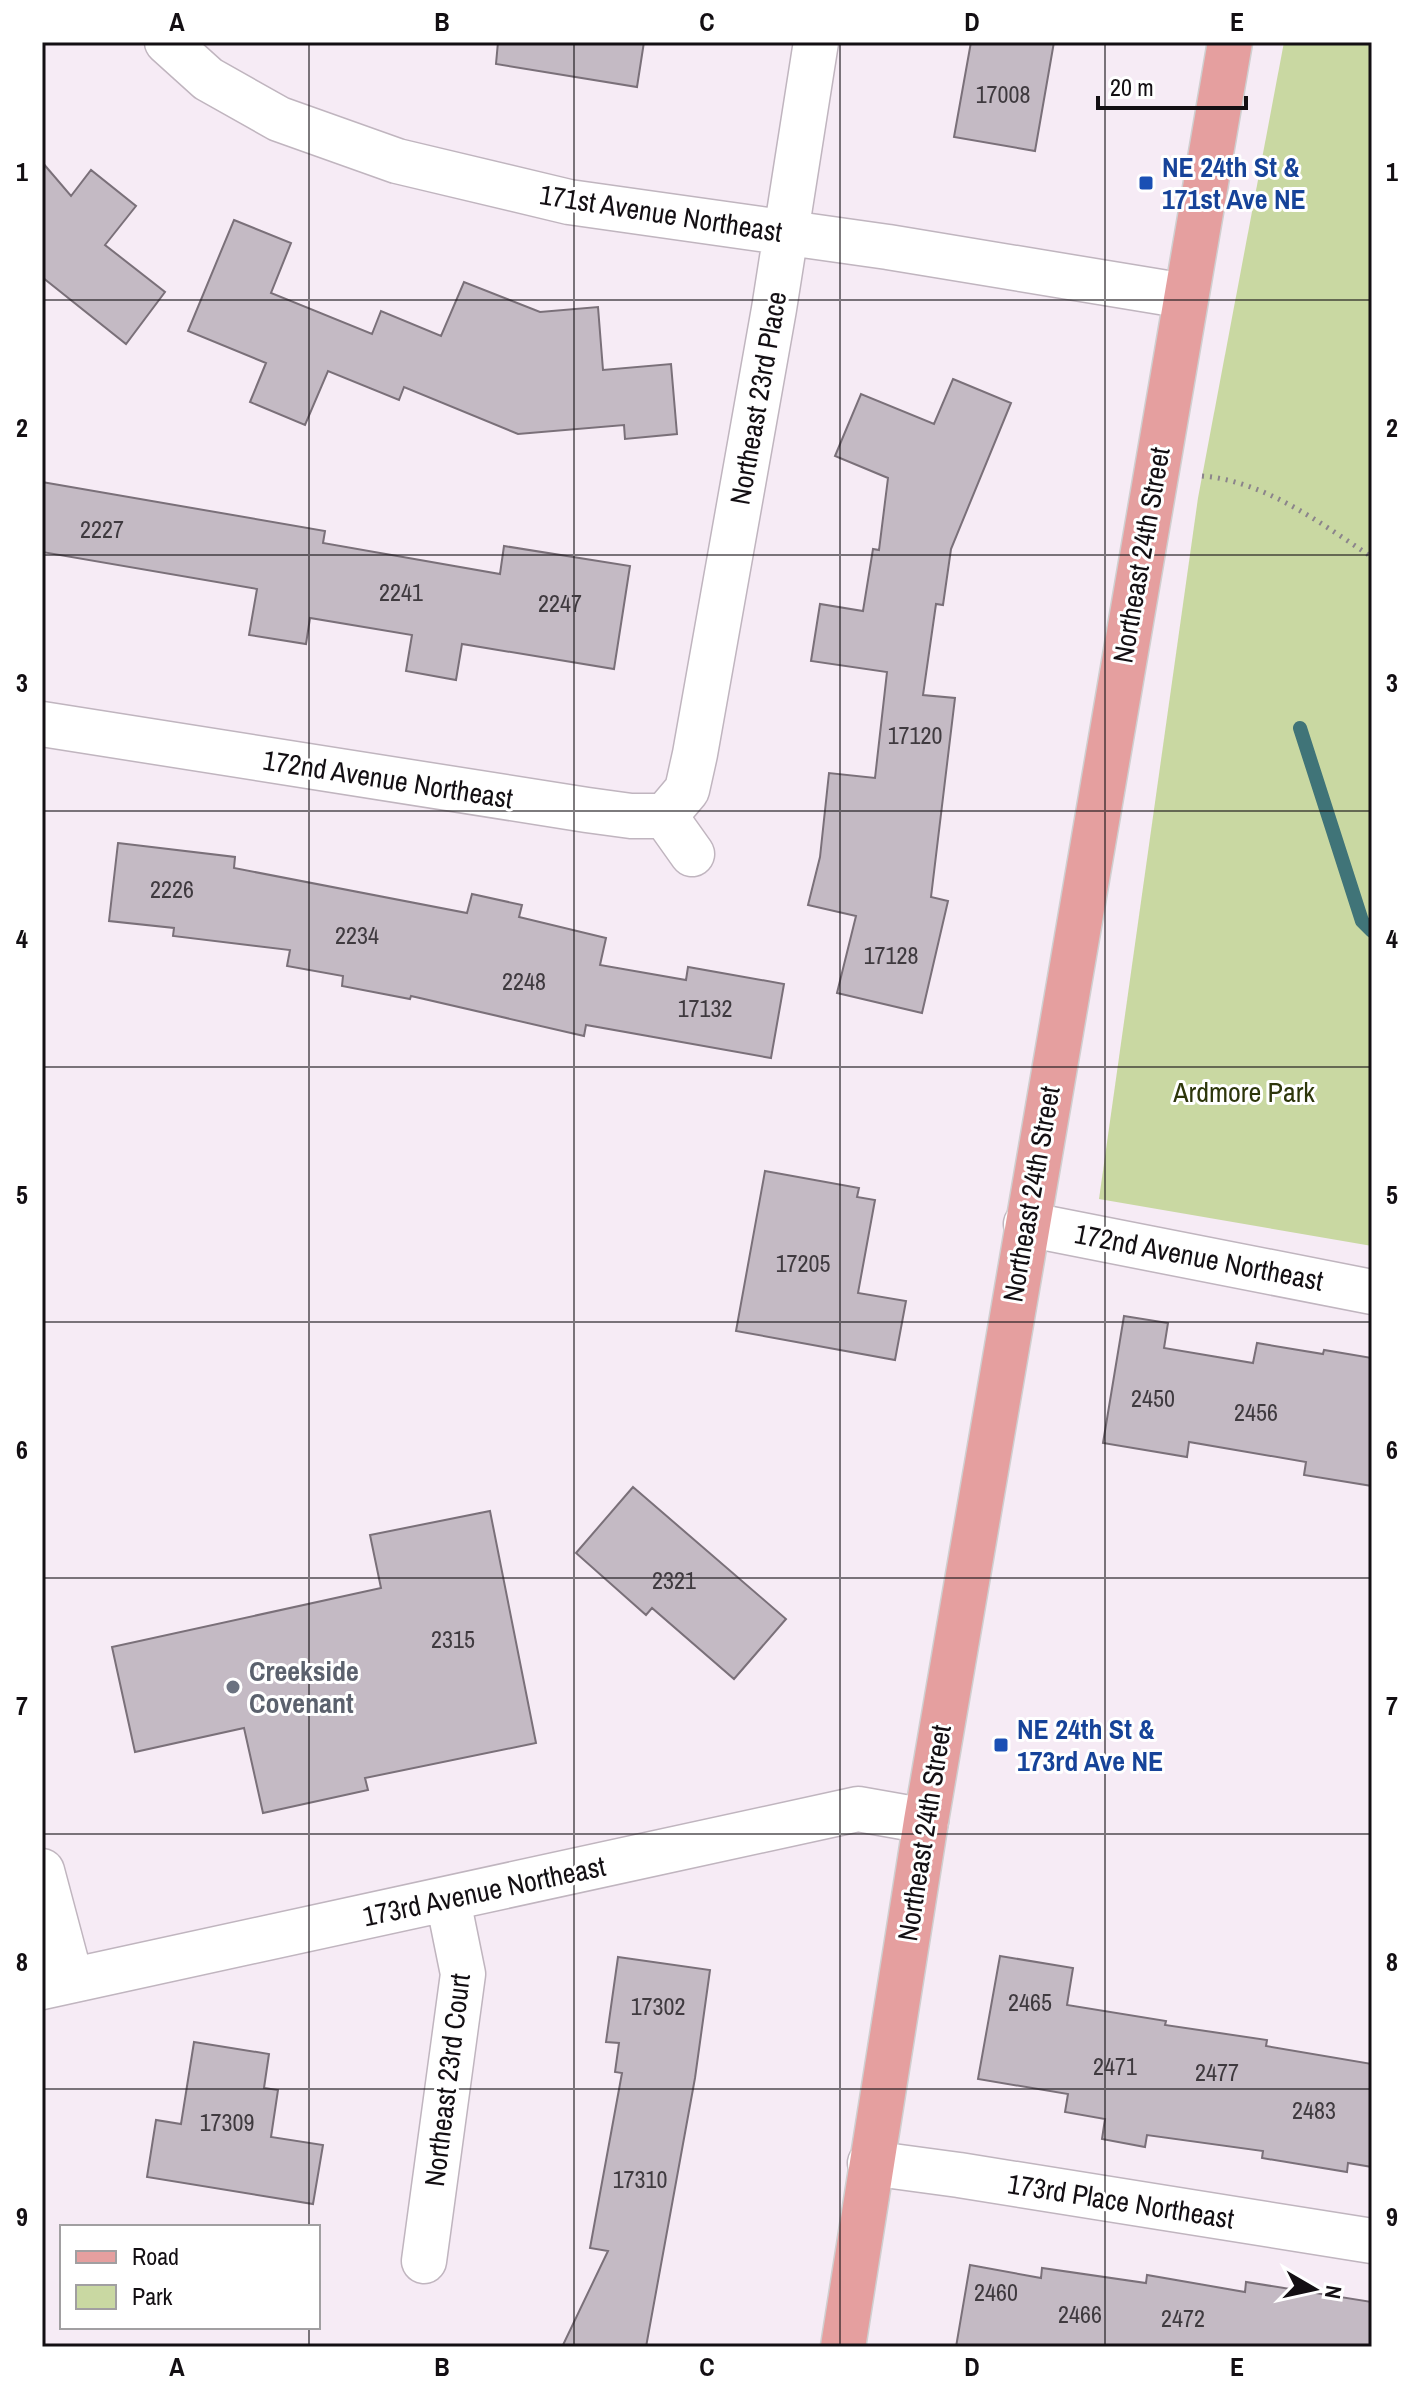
<svg xmlns="http://www.w3.org/2000/svg" width="1414" height="2389" font-family="'Archivo Narrow',sans-serif">
  <rect width="100%" height="100%" fill="#f6ebf5"/>
  <!-- green -->
  <path fill="#c9d8a2" d="M1284,42H1372V1246L1099,1199L1198,498Z"/>
  <g fill="none" stroke-linecap="round" stroke-linejoin="round">
    <!-- stream -->
    <path stroke="#407478" stroke-width="14" d="M1300,728L1362,921L1372,931"/>
  </g>
  <!-- building -->
  <path fill="#c4bac4" stroke="#7a7079" stroke-width="2" d="M498,42H644L637,87L496,64Z
    M971,42H1054L1035,151L954,137Z
    M42,162L71,196L91,170L136,206L105,245L165,292L126,344L42,277Z
    M234,220L291,243L271,293L372,334L381,311L441,336L464,282L540,312L598,307L603,370L671,364L677,434L625,439L624,425L518,434L404,387L399,400L328,371L305,425L250,402L266,363L188,331Z
    M953,379L1011,403L951,549L943,605L936,604L923,695L955,698L931,897L948,901L922,1013L837,993L856,916L808,905L820,857L829,773L875,778L887,672L811,661L820,604L863,611L873,549L879,550L888,478L835,456L861,394L934,424Z
    M42,482L325,531L323,543L500,574L504,546L630,566L614,669L462,644L456,680L406,671L412,635L310,618L306,644L249,635L257,589L42,552Z
    M118,843L235,857L234,868L467,913L472,894L522,905L519,917L606,938L600,965L686,980L688,967L784,984L771,1058L586,1025L584,1036L411,996L410,999L342,986L343,976L287,966L290,950L173,936L174,928L109,921Z
    M765,1171L859,1188L857,1197L875,1200L858,1293L906,1301L895,1360L736,1331Z
    M1124,1316L1168,1323L1164,1348L1253,1363L1257,1343L1323,1354L1324,1350L1372,1358V1486L1304,1475L1306,1462L1189,1442L1187,1457L1103,1443Z
    M633,1487L786,1619L734,1679L652,1608L646,1615L576,1553Z
    M490,1511L536,1743L365,1778L368,1790L263,1813L244,1728L135,1752L112,1647L381,1588L370,1535Z
    M1000,1956L1073,1968L1067,2005L1166,2021L1165,2025L1267,2040L1266,2046L1372,2064V2167L1348,2163L1347,2172L1262,2158L1263,2151L1147,2135L1145,2147L1102,2139L1105,2119L1065,2112L1068,2094L978,2079Z
    M618,1957L710,1970L695,2078L646,2347H562L608,2251L590,2248L622,2073L615,2072L619,2043L606,2042Z
    M194,2042L269,2054L264,2088L278,2090L271,2137L323,2145L313,2204L147,2177L156,2120L181,2124Z
    M970,2265L1041,2278L1042,2268L1146,2283L1147,2275L1245,2292L1246,2282L1372,2302V2347H956Z"/>
  <g fill="none" stroke-linecap="round" stroke-linejoin="round">
    <!-- minor casing -->
    <g stroke="#c0b5bf" stroke-width="47">
      <path id="minor" d="M167,42L208,79L279,119L397,161L569,202L888,247L1185,296
        M42,724L587,810L631,816H665L687,790L695,754L774,309L816,42
        M665,816L692,854
        M1026,1224L1372,1292
        M42,1871L71,1980
        M42,1987L858,1809L926,1821
        M870,2163L959,2175L1372,2241
        M424,2261L463,1974L448,1900"/>
    </g>
    <!-- major casing -->
    <g stroke="#d0cfd0" stroke-width="47">
      <path id="major" d="M843,2347L926,1821L1230,42"/>
    </g>
    <!-- path -->
    <path stroke="#8b848b" stroke-width="5" stroke-dasharray="2 6" stroke-linecap="butt" d="M1202,476C1265,481 1320,523 1372,557"/>
    <!-- minor -->
    <use href="#minor" stroke="#fff" stroke-width="44"/>
    <!-- major -->
    <use href="#major" stroke="#e59f9f" stroke-width="44"/>
  </g>
  <!-- grid -->
  <path fill="none" stroke="#130f13" stroke-width="2" stroke-opacity="0.55" d="M309,42V2227M574,42V2347M840,42V2347M1105,42V2347M42,300H1372M42,555H1372M42,811H1372M42,1067H1372M42,1322H1372M42,1578H1372M42,1834H1372M42,2089H1372M309,2327V2347"/>
  <!-- markers -->
  <g fill="#1a4fb4" stroke="#fff" stroke-width="3">
    <rect x="1138" y="175" width="16" height="16" rx="4"/>
    <rect x="993" y="1737" width="16" height="16" rx="4"/>
  </g>
  <circle fill="#6b7280" stroke="#fff" stroke-width="3" cx="233" cy="1687" r="8"/>
  <g text-anchor="middle" dominant-baseline="central" stroke-width="6" stroke-linejoin="round" paint-order="stroke">
    <!-- number labels -->
    <g font-size="24" fill="#3f3a3f">
      <text x="1003" y="94">17008</text>
      <text x="102" y="529">2227</text>
      <text x="401" y="592">2241</text>
      <text x="560" y="603">2247</text>
      <text x="915" y="735">17120</text>
      <text x="172" y="889">2226</text>
      <text x="357" y="935">2234</text>
      <text x="891" y="955">17128</text>
      <text x="524" y="981">2248</text>
      <text x="705" y="1008">17132</text>
      <text x="803" y="1263">17205</text>
      <text x="1153" y="1398">2450</text>
      <text x="1256" y="1412">2456</text>
      <text x="674" y="1580">2321</text>
      <text x="453" y="1639">2315</text>
      <text x="1030" y="2002">2465</text>
      <text x="658" y="2006">17302</text>
      <text x="1115" y="2066">2471</text>
      <text x="1217" y="2072">2477</text>
      <text x="1314" y="2110">2483</text>
      <text x="227" y="2122">17309</text>
      <text x="640" y="2179">17310</text>
      <text x="996" y="2292">2460</text>
      <text x="1080" y="2314">2466</text>
      <text x="1183" y="2318">2472</text>
    </g>
    <!-- transit labels -->
    <g font-size="28" font-weight="bold" fill="#164399" stroke="#fff" text-anchor="start">
      <text x="1162" y="167">NE 24th St &amp;<tspan x="1162" dy="32">171st Ave NE</tspan></text>
      <text x="1017" y="1729">NE 24th St &amp;<tspan x="1017" dy="32">173rd Ave NE</tspan></text>
    </g>
    <!-- street labels -->
    <g font-size="28" fill="#130f13" stroke="#fff">
      <text transform="translate(661 213) rotate(9)">171st Avenue Northeast</text>
      <text transform="translate(758 398) rotate(-80)">Northeast 23rd Place</text>
      <text transform="translate(1141 555) rotate(-80)">Northeast 24th Street</text>
      <text transform="translate(388 779) rotate(9)">172nd Avenue Northeast</text>
      <text transform="translate(1031 1194) rotate(-80)">Northeast 24th Street</text>
      <text transform="translate(1199 1257) rotate(11)">172nd Avenue Northeast</text>
      <text transform="translate(924 1833) rotate(-81)">Northeast 24th Street</text>
      <text transform="translate(484 1891) rotate(-12)">173rd Avenue Northeast</text>
      <text transform="translate(447 2080) rotate(-83)">Northeast 23rd Court</text>
      <text transform="translate(1121 2201) rotate(9)">173rd Place Northeast</text>
    </g>
    <!-- park labels -->
    <g font-size="28" fill="#2d360b" stroke="#fff">
      <text x="1244" y="1092">Ardmore Park</text>
    </g>
    <!-- worship labels -->
    <g font-size="28" font-weight="bold" fill="#5b616d" stroke="#fff" text-anchor="start">
      <text x="249" y="1671">Creekside<tspan x="249" dy="32">Covenant</tspan></text>
    </g>
  </g>
  <!-- border -->
  <rect width="1414" height="2389" fill="none" stroke="#ffffff" stroke-width="88"/>
  <!-- legend -->
  <rect x="60" y="2225" width="260" height="104" fill="#ffffff" stroke="#a19fa1" stroke-width="2"/>
  <rect x="76" y="2251" width="40" height="12" fill="#e59f9f" stroke="#a19fa1" stroke-width="2"/>
  <text x="132" y="2265" font-size="24" fill="#130f13">Road</text>
  <rect x="76" y="2285" width="40" height="24" fill="#c9d8a2" stroke="#a19fa1" stroke-width="2"/>
  <text x="132" y="2305" font-size="24" fill="#130f13">Park</text>
  <!-- north arrow -->
  <g transform="translate(1314 2289) rotate(99)" stroke="#ffffff" stroke-width="6" paint-order="stroke">
  <path d="M0-6L14 30L0 20L-14 30Z" fill="#130f13"/>
  <text y="-12" font-size="22" font-weight="bold" text-anchor="middle" fill="#130f13">N</text>
  </g>
  <!-- scale -->
  <path d="M1098 96v12h148v-12" fill="none" stroke="#130f13" stroke-width="4"/>
  <text x="1110" y="96" font-size="24" fill="#130f13" stroke="#ffffff" stroke-width="6" paint-order="stroke">20 m</text>
  <rect x="44" y="44" width="1326" height="2301" fill="none" stroke="#130f13" stroke-width="3"/>
  <g font-size="26" text-anchor="middle" font-weight="bold" fill="#130f13">
    <text x="177" y="31">A</text>
    <text x="442" y="31">B</text>
    <text x="707" y="31">C</text>
    <text x="972" y="31">D</text>
    <text x="1237" y="31">E</text>
    <text x="22" y="181">1</text>
    <text x="1392" y="181">1</text>
    <text x="22" y="437">2</text>
    <text x="1392" y="437">2</text>
    <text x="22" y="692">3</text>
    <text x="1392" y="692">3</text>
    <text x="22" y="948">4</text>
    <text x="1392" y="948">4</text>
    <text x="22" y="1204">5</text>
    <text x="1392" y="1204">5</text>
    <text x="22" y="1459">6</text>
    <text x="1392" y="1459">6</text>
    <text x="22" y="1715">7</text>
    <text x="1392" y="1715">7</text>
    <text x="22" y="1971">8</text>
    <text x="1392" y="1971">8</text>
    <text x="22" y="2226">9</text>
    <text x="1392" y="2226">9</text>
    <text x="177" y="2376">A</text>
    <text x="442" y="2376">B</text>
    <text x="707" y="2376">C</text>
    <text x="972" y="2376">D</text>
    <text x="1237" y="2376">E</text>
  </g>
</svg>
